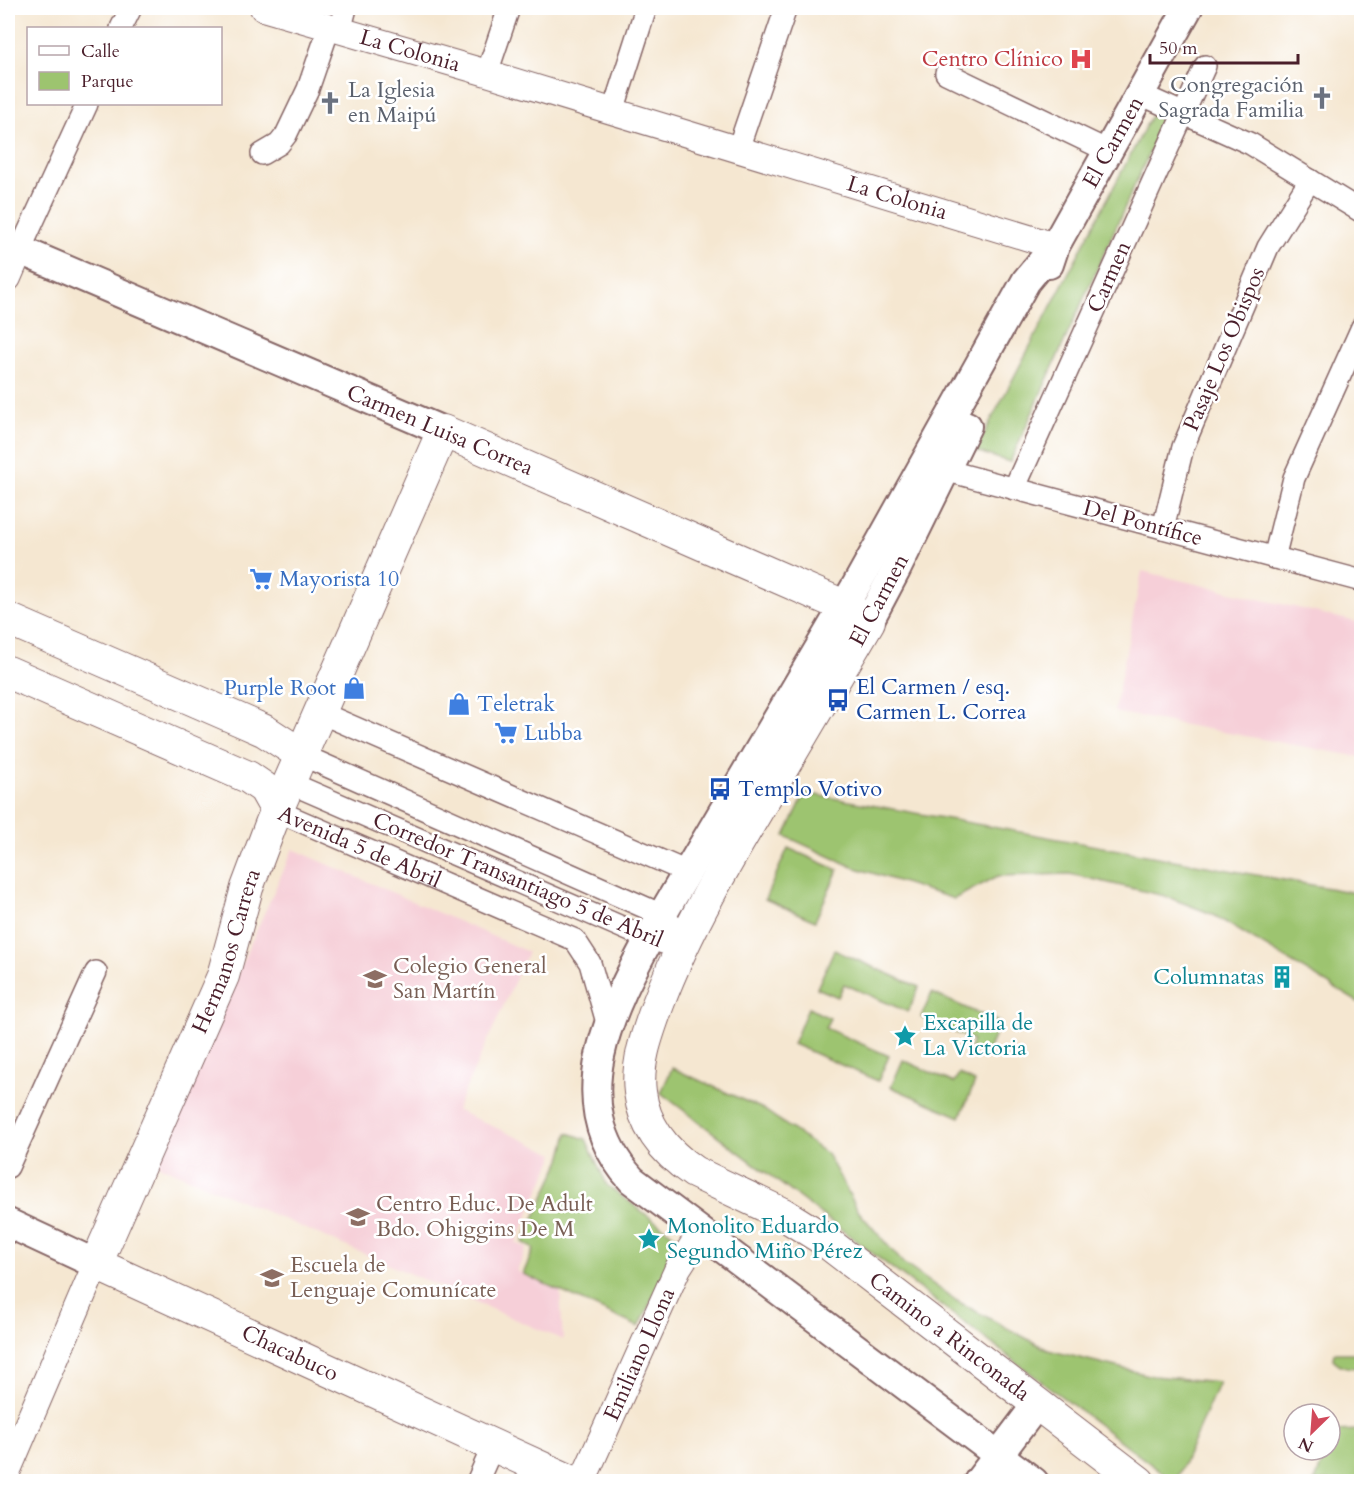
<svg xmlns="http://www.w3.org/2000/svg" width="1369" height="1489" font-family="Cardo,serif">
  <rect width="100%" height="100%" fill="#fff"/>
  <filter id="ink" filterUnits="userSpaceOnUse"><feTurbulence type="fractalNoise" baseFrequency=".0167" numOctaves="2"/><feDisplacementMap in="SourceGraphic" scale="12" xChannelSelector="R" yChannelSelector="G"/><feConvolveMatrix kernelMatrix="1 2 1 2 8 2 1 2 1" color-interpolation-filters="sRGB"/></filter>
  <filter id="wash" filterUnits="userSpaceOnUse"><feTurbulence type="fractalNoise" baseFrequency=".008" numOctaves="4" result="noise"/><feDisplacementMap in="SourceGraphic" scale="24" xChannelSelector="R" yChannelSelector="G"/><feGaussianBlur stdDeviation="1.35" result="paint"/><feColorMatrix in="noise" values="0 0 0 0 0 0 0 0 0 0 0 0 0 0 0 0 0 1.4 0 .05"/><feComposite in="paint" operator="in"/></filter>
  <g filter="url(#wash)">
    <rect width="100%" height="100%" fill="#f5e7d1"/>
    <!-- built -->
    <path fill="#f6cfd8" d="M1142,571L1361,623L1360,757L1114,712Z
      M293,849L528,952L456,1110L555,1154L516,1243L527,1248L517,1271L560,1291L563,1340L156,1164L223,1005Z"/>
    <!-- green -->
    <path fill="#9dc46f" stroke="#74724d" stroke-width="1.5" d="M1152,114L1165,118L1010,462L975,451Z
      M805,793L1361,894V1004L1212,914L1165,896L1070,874L998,876L954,899L853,867L785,836Z
      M788,848L838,870L815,921L765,899Z
      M834,950L919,987L908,1012L844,984L838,997L817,988Z
      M932,993L1000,1023L986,1055L970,1048L973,1040L921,1017Z
      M808,1008L830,1018L825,1028L889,1056L878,1081L793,1044Z
      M903,1060L954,1083L959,1074L975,1082L960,1117L891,1087Z
      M672,1068L763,1109L827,1154L859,1212L903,1263L957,1301L1048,1350L1153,1376L1219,1382L1176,1481H1173L661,1093Z
      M568,1133L586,1139L607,1185L680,1240L639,1327L523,1274L534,1249L523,1242L561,1160Z
      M1334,1353H1361V1368C1350,1368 1341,1368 1333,1359Z
      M1361,1430V1481H1315L1327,1450H1330V1442L1334,1431Z"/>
  </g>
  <g filter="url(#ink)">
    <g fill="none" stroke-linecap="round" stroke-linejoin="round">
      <!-- minor casing -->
      <g stroke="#866565" stroke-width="24">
        <g id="minor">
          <path d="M121,28L131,8"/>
          <path d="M340,31L346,8"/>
          <path d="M487,73L509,8"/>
          <path d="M946,73L1108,151"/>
          <path d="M1140,94L1251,144L1362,212"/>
          <path d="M613,111L646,8"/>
          <path d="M738,149L786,8"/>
          <path d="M262,154L279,144L286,135L308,89L329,28"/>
          <path d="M20,250L87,104"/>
          <path d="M933,467L1362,581"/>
          <path d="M1014,489L1205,66"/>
          <path d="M1163,528L1183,447L1268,247L1310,180"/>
          <path d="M1274,558L1294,478L1362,327"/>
          <path d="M321,713L687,872"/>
          <path d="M290,783L649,939L663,943H684L673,926L662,915L302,755"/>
          <path id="s1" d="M277,811L575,940L590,963L608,1026"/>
          <path d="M8,1167L96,972"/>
          <path d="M477,1482L493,1446"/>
        </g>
      </g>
      <!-- tertiary casing -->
      <g stroke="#866565" stroke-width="28">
        <g id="tertiary">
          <path id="s2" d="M263,8L487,73L1055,246"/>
          <path d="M8,278L20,250"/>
          <path d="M8,1470L96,1264"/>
          <path id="s3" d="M582,1482L678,1268L701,1232"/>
        </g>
      </g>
      <!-- secondary casing -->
      <g stroke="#866565" stroke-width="32">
        <g id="secondary">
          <path d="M8,245L443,431"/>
          <path id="s4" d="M1049,264L1055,246L1188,8"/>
          <path d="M869,621L896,570L967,426"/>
          <path d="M8,1223L96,1264"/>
          <path d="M978,1482L1037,1404"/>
          <path d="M1034,1482L632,1180C556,1097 618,997 662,915L857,584L1026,281L1055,246"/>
        </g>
      </g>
      <!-- primary casing -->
      <g stroke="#866565" stroke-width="34">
        <g id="primary">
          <path d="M8,619L247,723L265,731L302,755"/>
          <path d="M8,672L248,777L264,788L277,811"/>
          <path id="s5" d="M573,1482L96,1264L223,976L247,888L271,824L443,431L844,606L869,621C837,675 806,728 774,782C731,854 688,925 658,1004C648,1032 636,1062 640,1092C644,1127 666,1153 694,1172L783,1214L820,1237L1139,1482"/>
        </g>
      </g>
      <!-- minor -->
      <use href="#minor" stroke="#fff" stroke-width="21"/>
      <!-- tertiary -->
      <use href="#tertiary" stroke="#fff" stroke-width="26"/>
      <!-- secondary -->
      <use href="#secondary" stroke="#fff" stroke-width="28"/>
      <!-- primary -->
      <use href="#primary" stroke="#fff" stroke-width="32"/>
    </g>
  </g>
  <!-- icons -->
  <defs>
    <g id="hospital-bare" transform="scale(1.8)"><path d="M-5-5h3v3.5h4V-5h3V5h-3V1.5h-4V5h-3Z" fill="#e0444e" stroke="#fff" stroke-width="2.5" paint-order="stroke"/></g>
    <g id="church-bare" transform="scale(1.8)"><path d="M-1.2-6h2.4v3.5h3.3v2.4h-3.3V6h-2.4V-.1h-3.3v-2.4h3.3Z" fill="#6b7280" stroke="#fff" stroke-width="2.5" paint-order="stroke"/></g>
    <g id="supermarket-bare" transform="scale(1.8)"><path d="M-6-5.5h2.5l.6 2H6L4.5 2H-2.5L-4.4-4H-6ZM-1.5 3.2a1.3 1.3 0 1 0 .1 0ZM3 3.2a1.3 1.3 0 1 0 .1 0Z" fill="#3f7fe0" stroke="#fff" stroke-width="2.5" paint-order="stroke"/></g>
    <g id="shop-bare" transform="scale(1.8)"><path d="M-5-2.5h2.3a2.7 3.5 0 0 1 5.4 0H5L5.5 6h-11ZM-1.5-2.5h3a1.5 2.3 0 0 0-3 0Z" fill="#3f7fe0" stroke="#fff" stroke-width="2.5" paint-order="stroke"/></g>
    <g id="bus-bare" transform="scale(1.8)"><path d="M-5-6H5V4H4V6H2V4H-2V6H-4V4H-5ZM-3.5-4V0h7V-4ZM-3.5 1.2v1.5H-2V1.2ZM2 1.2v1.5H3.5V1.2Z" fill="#1a4fb4" stroke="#fff" stroke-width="2.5" paint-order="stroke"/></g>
    <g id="building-bare" transform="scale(1.8)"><path d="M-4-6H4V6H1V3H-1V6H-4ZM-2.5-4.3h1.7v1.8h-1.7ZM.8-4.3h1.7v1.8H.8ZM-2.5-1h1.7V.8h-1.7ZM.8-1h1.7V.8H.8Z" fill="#0f9aa8" stroke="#fff" stroke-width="2.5" paint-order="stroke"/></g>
    <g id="school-bare" transform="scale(1.8)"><path d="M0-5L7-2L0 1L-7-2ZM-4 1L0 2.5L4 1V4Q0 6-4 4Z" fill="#8d6e63" stroke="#fff" stroke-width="2.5" paint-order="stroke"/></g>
    <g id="sight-bare" transform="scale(1.8)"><path d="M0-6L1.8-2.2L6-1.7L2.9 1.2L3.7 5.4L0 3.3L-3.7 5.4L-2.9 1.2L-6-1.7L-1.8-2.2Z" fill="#0f9aa8" stroke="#fff" stroke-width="2.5" paint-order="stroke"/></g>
  </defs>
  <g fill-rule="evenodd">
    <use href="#hospital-bare" x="1081" y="59"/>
    <use href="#church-bare" x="1322" y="98"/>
    <use href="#church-bare" x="330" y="103"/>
    <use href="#supermarket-bare" x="261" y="579"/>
    <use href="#shop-bare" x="354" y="688"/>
    <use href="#bus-bare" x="838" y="700"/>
    <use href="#shop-bare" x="459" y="704"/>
    <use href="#supermarket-bare" x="506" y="733"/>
    <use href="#bus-bare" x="720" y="789"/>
    <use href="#building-bare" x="1282" y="977"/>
    <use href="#school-bare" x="375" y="979"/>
    <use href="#sight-bare" x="905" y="1036"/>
    <use href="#school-bare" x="358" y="1217"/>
    <use href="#sight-bare" x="649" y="1239"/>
    <use href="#school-bare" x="272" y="1278"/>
  </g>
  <g text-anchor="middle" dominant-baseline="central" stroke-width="5" stroke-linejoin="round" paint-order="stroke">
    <!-- street labels -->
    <g font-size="22" fill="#4a1f2b" stroke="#fff">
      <text stroke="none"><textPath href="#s2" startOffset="153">La Colonia</textPath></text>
      <text stroke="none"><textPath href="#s4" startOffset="138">El Carmen</textPath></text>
      <text stroke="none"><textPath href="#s2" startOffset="662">La Colonia</textPath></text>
      <text transform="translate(1109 277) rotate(-66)">Carmen</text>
      <text transform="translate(1224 349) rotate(-67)">Pasaje Los Obispos</text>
      <text transform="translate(440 430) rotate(23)">Carmen Luisa Correa</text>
      <text transform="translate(1143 523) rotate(15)">Del Pontífice</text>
      <text transform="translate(879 600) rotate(-62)">El Carmen</text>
      <text stroke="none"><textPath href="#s1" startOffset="90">Avenida 5 de Abril</textPath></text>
      <text transform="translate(518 880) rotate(23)">Corredor Transantiago 5 de Abril</text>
      <text stroke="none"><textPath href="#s5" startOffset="864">Hermanos Carrera</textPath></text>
      <text stroke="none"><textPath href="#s5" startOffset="2828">Camino a Rinconada</textPath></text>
      <text transform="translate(290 1353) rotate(25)">Chacabuco</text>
      <text stroke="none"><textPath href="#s3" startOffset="140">Emiliano Llona</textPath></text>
    </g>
    <!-- health labels -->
    <g font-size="22" fill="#be3a42" stroke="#fff" text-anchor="end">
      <text x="1063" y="59">Centro Clínico</text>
    </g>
    <!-- worship labels -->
    <g font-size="22" fill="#5b616d" stroke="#fff" text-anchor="end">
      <text x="1304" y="85">Congregación<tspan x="1304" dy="25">Sagrada Familia</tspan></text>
      <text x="348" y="90" text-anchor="start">La Iglesia<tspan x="348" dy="25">en Maipú</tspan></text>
    </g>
    <!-- shop labels -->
    <g font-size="22" fill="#366cbe" stroke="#fff" text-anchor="start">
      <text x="279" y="579">Mayorista 10</text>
      <text x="336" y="688" text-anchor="end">Purple Root</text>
      <text x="477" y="704">Teletrak</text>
      <text x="524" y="733">Lubba</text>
    </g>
    <!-- transit labels -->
    <g font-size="22" fill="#164399" stroke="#fff" text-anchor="start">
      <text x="856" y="687">El Carmen / esq.<tspan x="856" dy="25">Carmen L. Correa</tspan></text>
      <text x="738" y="789">Templo Votivo</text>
    </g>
    <!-- education labels -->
    <g font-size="22" fill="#785e54" stroke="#fff" text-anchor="start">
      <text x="393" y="966">Colegio General<tspan x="393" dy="25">San Martín</tspan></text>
      <text x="376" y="1204">Centro Educ. De Adult<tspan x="376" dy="25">Bdo. Ohiggins De M</tspan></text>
      <text x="290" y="1265">Escuela de<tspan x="290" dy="25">Lenguaje Comunícate</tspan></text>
    </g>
    <!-- culture labels -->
    <g font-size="22" fill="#0d838f" stroke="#fff" text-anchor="start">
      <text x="1264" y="977" text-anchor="end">Columnatas</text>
      <text x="923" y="1023">Excapilla de<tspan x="923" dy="25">La Victoria</tspan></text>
      <text x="667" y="1226">Monolito Eduardo<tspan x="667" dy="25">Segundo Miño Pérez</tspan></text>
    </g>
  </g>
  <!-- margin -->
  <rect width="1369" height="1489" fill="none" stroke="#fff" stroke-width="30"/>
  <!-- legend -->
  <rect x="27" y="27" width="195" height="78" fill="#ffffff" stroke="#b7a5aa" stroke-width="1.5"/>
  <rect x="39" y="46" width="30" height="9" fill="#ffffff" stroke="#b7a5aa" stroke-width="1.5"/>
  <text x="81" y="57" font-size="18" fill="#4a1f2b">Calle</text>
  <rect x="39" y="72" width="30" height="18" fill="#9dc46f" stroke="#b7a5aa" stroke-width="1.5"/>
  <text x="81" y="87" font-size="18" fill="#4a1f2b">Parque</text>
  <!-- north arrow -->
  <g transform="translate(1312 1432) rotate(205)"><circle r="28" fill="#ffffff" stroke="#b7a5aa" stroke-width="1.5"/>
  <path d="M0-4.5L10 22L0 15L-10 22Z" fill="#d1495b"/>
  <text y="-9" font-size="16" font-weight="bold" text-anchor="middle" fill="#4a1f2b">N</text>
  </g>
  <!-- scale -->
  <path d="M1150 54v9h148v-9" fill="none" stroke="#4a1f2b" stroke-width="3"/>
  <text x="1159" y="54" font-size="18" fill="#4a1f2b" stroke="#ffffff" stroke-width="4.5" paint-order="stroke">50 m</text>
</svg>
